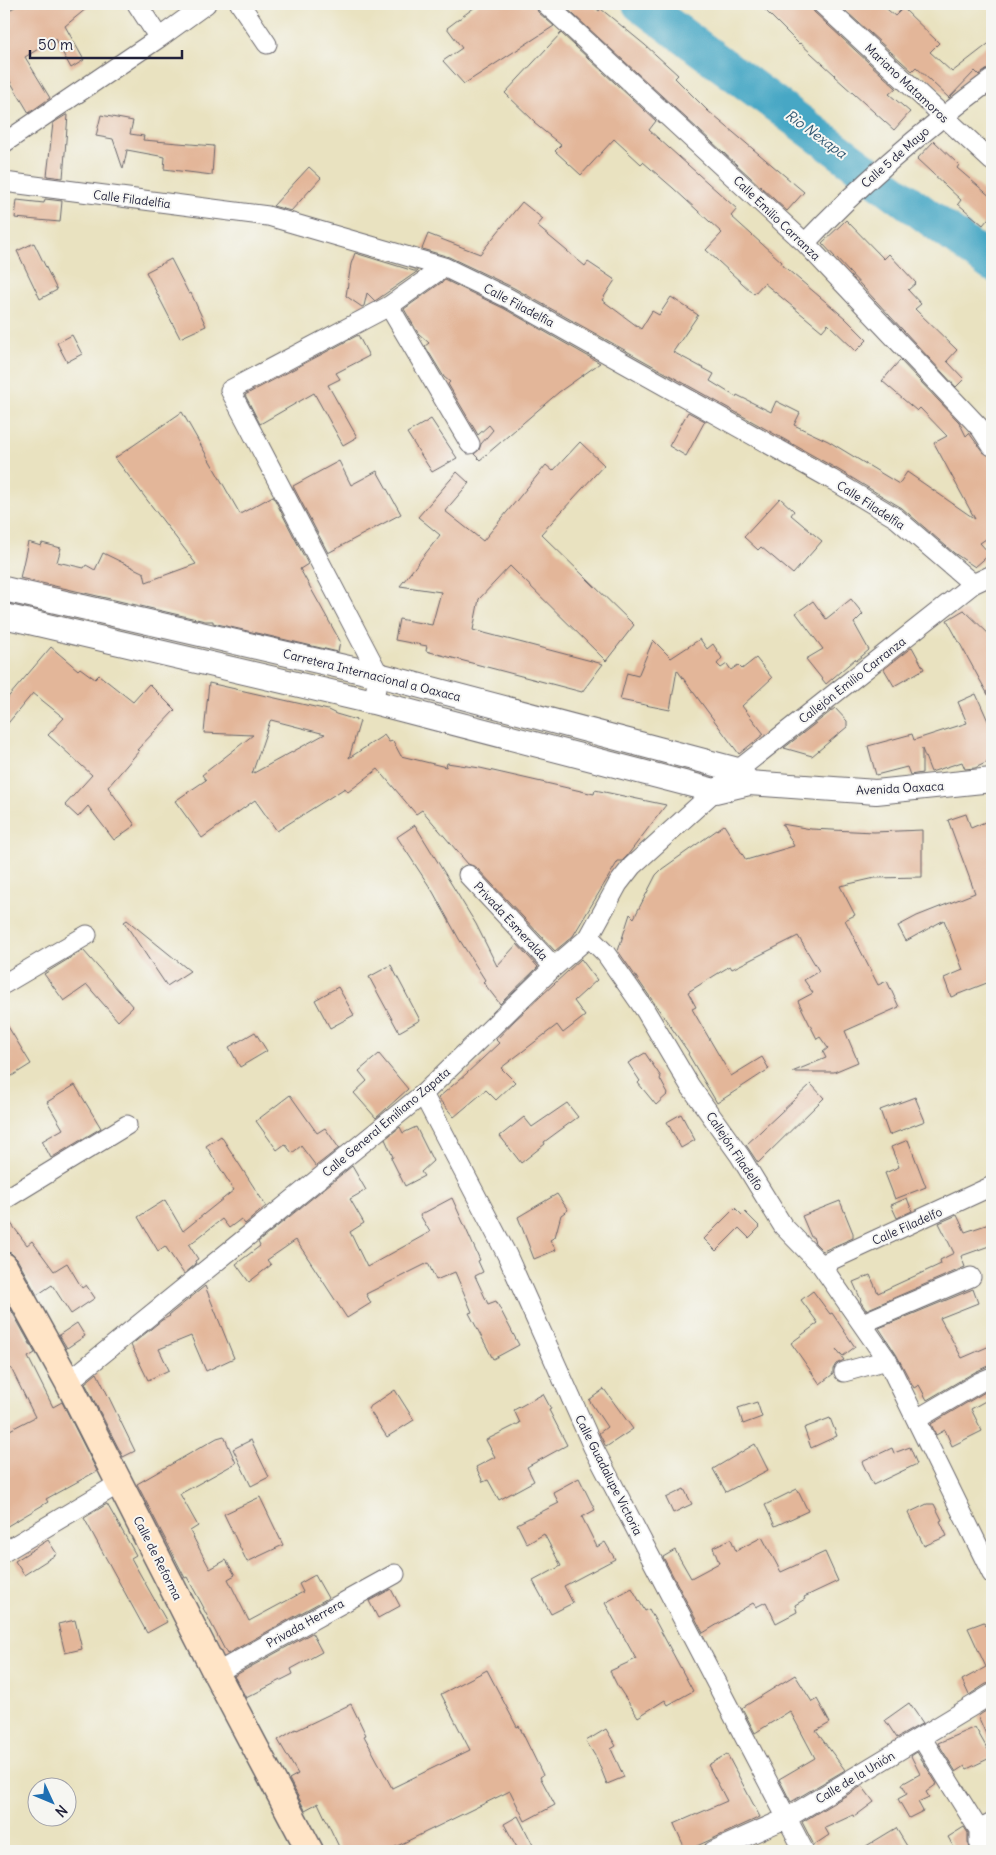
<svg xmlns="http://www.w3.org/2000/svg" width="996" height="1855" font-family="Delius,sans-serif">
  <rect width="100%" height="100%" fill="#f6f6f2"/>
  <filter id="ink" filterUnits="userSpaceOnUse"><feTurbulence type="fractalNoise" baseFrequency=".02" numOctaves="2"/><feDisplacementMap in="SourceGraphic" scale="10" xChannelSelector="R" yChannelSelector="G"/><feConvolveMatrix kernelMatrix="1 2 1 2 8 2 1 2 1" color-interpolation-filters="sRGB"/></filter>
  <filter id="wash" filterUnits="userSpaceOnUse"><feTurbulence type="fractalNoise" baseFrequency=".0096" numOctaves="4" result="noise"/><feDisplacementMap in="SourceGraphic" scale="20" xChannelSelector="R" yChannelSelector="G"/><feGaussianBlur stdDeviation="1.12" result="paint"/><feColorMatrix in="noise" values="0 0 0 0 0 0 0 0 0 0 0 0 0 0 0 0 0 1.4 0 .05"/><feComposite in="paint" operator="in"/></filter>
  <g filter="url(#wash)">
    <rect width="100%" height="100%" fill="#e9e2c0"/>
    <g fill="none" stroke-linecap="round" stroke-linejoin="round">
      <!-- river -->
      <path stroke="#46a7c5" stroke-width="36" d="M640,4L992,264"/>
    </g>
    <g id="blocks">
      <!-- building -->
      <path fill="#e3b699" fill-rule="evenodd" d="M20,4H92L65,26L84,60L71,68L55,39L25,57L50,98L29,113L4,71V13Z
        M479,4H535L538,12L554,26L464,84L443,61L462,48L447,28Z
        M562,4H591L599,11L601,9L645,45L678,75L675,78L708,111L804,192L787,211Z
        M759,4H811L814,12L896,88L889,94L910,112L894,130L834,76L835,75L800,43L799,44Z
        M838,4H881L895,16L903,8L939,43L930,52L952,72L992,41V66L979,75L975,71L949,98L916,67L912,71Z
        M561,33L656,121L649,130L737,209L731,216L782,262L781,264L845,318L867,340L856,351L828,324L822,331L764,283L754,294L706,250L722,233L673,188L643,162L641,164L614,139L581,175L555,151L561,145L534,123L535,122L505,93Z
        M66,115H68L63,178L47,176L53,123Z
        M101,115L133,121L130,134L144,136L143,140L214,146L212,175L164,169L165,157L127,150L123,169L113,139L96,136Z
        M934,141L959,165L957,168L992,198V214L983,225L958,204L961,200L917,159Z
        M309,167L321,178L291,211L273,206Z
        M45,199L62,201L60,222L15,218L17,200L44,203Z
        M522,202L543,219L537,226L585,266L588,262L615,280L602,300L641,329L652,311L659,315L671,297L698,315L673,352L714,374L710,381L736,397L737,395L771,412L776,401L800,413L794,425L828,441L899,484L907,472L975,519L934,443L947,436L920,408L917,411L882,381L900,360L959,422L966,436L969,433L983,452L992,457V551L986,539L980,543L990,554L975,567L954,553L902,508L837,469L514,288L449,257L422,249L428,234L480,254Z
        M846,220L884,259L889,254L916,283L908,290L921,304L915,309L957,350L947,361L964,379L956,387L822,243Z
        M34,243L57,290L40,299L17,251Z
        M355,253L414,271H418L375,301L367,293L364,306L362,307L346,296L351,264Z
        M171,259L189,294L191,293L206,326L180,338L146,272Z
        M445,280L503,308L600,363L559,392L480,460L474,454L479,450L481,444L493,430L489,425L478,435L448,384L450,382L444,377L425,346L429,343L418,333L404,309Z
        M72,335L82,354L67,362L57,343Z
        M358,335L369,356L336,373L340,379L328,385L357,437L343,445L314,393L260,424L245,395Z
        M182,412L240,514L273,496L308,564L300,569L340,641L338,652L213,623V621H205L20,578L28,542L41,546L42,543L61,548L57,562L84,568L86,565L95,570L103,553L144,573L146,582L196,564L115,458Z
        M688,412L705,421L686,456L669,446Z
        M431,419L457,458L432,472L407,433Z
        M580,442L604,465L541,534L634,625L606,661L510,566L479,599L473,630L603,664L582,692L426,651L427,646L395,640L399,619L432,625L441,592L400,586L440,535L418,517L457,472L469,483L445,511L483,541L546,465L553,471Z
        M339,461L351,485L377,471L401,514L328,553L293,486Z
        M780,498L794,511L791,515L822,541L793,574L761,547L758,550L744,537Z
        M851,599L863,614L854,623L869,650L856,661L855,659L826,684L806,659L823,649L796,613L813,601L826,619Z
        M964,610L992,637V702L947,620Z
        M700,639L707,649L713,644L722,658L717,664L721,668L727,664L731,670L738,665L742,669L756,658L772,678L742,706L764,734L739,754L677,670L670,710L620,700L627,673L638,676L653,640L671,658Z
        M51,647L78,670L80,668L95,679L99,675L133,702L149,684L175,710L137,750L139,751L108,787L135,825L114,840L88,806L78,817L65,805L92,775L48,735L64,718L33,693L4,728V702Z
        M912,647L924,669L894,686L884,669Z
        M209,683L328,710L336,714L360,721L349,758L384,735L389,742L393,741L401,756L446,767L447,763L480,768L594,794L595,790L666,805L627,856L622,861H618L573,936L555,951L476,867L468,864L422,810L416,814L378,769L348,792L345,788L277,831L255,800L202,838L175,801L206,780L202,775L253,735L204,733ZM271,720L325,734L252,774L270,721Z
        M976,694L992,730V760L975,768L965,769L962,762L931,772L922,749V773L910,775L907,767L876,775L868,746L912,734L914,740L967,723L958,702Z
        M835,708L847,721V727L812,756L784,748Z
        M966,814L971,828L992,819V981L951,997L944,978L963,970L944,920L906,941L898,926L917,916L975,893L948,820Z
        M782,824L811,829L874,832L922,830V877L875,878L840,886L855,915L845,920L878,985L887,981L899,1007L845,1031L858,1062L834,1072H792L826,1058L823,1052L828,1048L820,1037L817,1039L798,1001L813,993L804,980L819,971L798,936L732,969L730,966L688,992L696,1007L692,1009L731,1076L762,1057L769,1069L717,1103L688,1054L689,1053L618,951L630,914L634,918L656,875L662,869L724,825L746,860L794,846Z
        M415,825L476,924L497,966L517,944L538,967L500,1004L483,982L485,980L459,939L433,892L397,837Z
        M127,920L190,971L167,986L124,922Z
        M83,950L133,1007L118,1021L87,985L64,1001L44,974Z
        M581,959L597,980L574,1001L585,1016L563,1033L557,1025L501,1068L515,1082L496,1100L486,1090L454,1117L438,1098L466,1074L499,1043L496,1040L514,1021Z
        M391,965L420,1020L399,1032L369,977Z
        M338,987L354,1015L330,1028L315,1000Z
        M4,1020L31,1064L4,1081Z
        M255,1032L267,1051L240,1067L229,1047Z
        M645,1053L661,1077L660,1079L668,1094L656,1105L638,1083L640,1081L628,1063Z
        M379,1054L408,1089L376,1118L354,1093L367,1081L359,1071Z
        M811,1084L824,1098L758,1163L746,1145Z
        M75,1085L101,1128L51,1158L42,1141L63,1129L47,1102Z
        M290,1095L317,1133L325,1128L339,1148L316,1166L301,1146L292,1153L285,1144L277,1150L256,1121Z
        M915,1097L925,1121L889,1135L880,1110Z
        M567,1103L578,1117L544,1142L545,1144L521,1163L500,1136L524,1117L532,1127Z
        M681,1114L695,1140L681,1148L667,1122Z
        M400,1127L403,1133L416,1127L433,1161L421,1172L424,1176L405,1186L391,1158L393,1157L385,1139Z
        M221,1136L266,1206L245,1224L241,1219L229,1228L222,1219L189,1245L198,1259L195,1261L196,1264L184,1274L165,1246L158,1251L138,1217L165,1200L183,1231L234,1190L206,1146Z
        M908,1140L926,1187L895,1199L885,1173L899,1167L891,1147Z
        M352,1166L366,1190L350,1199L364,1223L350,1232L367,1267L430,1232L420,1215L452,1198L480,1260L478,1261L483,1272L475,1276L488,1304L496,1301L519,1345L493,1359L469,1313L472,1312L455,1272L436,1280L428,1263L366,1294L371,1303L347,1318L296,1240L267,1260L271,1265L249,1282L236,1264L260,1246L258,1242Z
        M557,1194L568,1210L561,1215L555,1237L550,1240L556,1250L534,1259L518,1217Z
        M907,1198L912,1211L897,1218L891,1205Z
        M840,1201L853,1233V1238L823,1251L815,1243L813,1237H811L802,1216Z
        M735,1208L742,1215L745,1212L760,1227L749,1238L739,1228L716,1251L704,1239Z
        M4,1214L27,1245L32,1241L54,1271L67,1263L82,1288L86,1285L95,1298L71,1314L52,1285L37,1295L17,1259L11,1253L4,1251Z
        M957,1215L965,1232L992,1223V1245L961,1256L965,1267L866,1310L860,1301L861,1300L853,1282L870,1275L878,1293L941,1264L940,1260L954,1253L939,1223Z
        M205,1286L234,1358L206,1371L191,1336L159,1349L169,1370L148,1380L131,1345L162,1320L170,1316L169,1315Z
        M973,1289L978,1303L940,1318L962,1358L992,1345V1364L975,1372L927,1400L919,1385L914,1388L896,1354L879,1328Z
        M813,1291L830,1314L832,1313L855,1347L843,1356L836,1349L844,1360L836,1364L833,1369V1374L820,1384L791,1343L818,1323L801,1300Z
        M4,1297L35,1353L28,1357L53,1407L62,1402L97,1471L46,1499L48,1502L4,1528V1433L35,1417L11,1368L4,1372Z
        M77,1323L85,1336L67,1348L59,1335Z
        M97,1373L135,1451L123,1457L85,1383Z
        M604,1389L633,1429L606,1447L599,1433L607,1427L589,1400Z
        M395,1390L414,1420L387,1437L368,1408Z
        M985,1392L989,1399L971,1409L982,1431L952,1446L945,1430L936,1435L931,1424Z
        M543,1394L551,1409L549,1410L567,1445L527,1467L534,1481L499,1500L488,1480L483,1482L476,1467L495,1457L486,1440L520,1423L514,1410Z
        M757,1402L762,1417L743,1424L738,1408Z
        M830,1418L837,1436L811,1448L804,1428Z
        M224,1436L236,1463L180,1494L198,1526L190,1531L210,1569L226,1560L235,1575L228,1579L249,1621L303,1592L299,1584L315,1575L328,1598L227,1654L203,1608H204L187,1577L185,1578L137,1484L217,1438Z
        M251,1440L269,1477L251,1486L233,1449Z
        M755,1444L768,1470L726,1492L713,1469Z
        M910,1447L917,1464L873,1485L862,1462L892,1448L894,1453Z
        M579,1478L595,1510L582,1517L597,1547L605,1542L615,1559L564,1586L573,1603L551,1614L533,1581L561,1566L544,1534L527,1544L517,1524L559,1503L553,1492Z
        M684,1489L692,1504L673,1513L666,1498Z
        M797,1489L808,1511L775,1526L765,1505Z
        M260,1497L283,1545L247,1562L224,1514Z
        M107,1504L136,1555L131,1558L167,1622L147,1633L84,1518Z
        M927,1504H934L942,1520L940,1521L947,1536L924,1546L908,1513Z
        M762,1537L781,1572L825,1552L838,1581L804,1597L805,1599L795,1605L797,1612L776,1623L766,1602L756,1607L753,1603L703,1633L663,1557L675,1550L691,1578L719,1563L713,1547L731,1539L736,1551Z
        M48,1540L57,1554L24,1575L15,1561Z
        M632,1588L645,1611L649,1609L693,1691L668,1705L665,1700L638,1717L617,1685L610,1671L636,1659L605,1603Z
        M391,1589L400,1606L378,1618L369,1601Z
        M75,1620L82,1649L65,1653L58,1624Z
        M984,1622L992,1639V1683L986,1684L969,1695L962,1680L986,1667L968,1628Z
        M312,1633L322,1652L291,1669L293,1674L246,1698L234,1676Z
        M487,1670L517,1727L519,1726L543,1775L540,1777L555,1805L525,1821L510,1791L387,1851H341L318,1803L305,1810L289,1779L298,1774L278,1740L296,1729L297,1730L351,1704L366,1735L364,1736L392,1788L470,1750L441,1694Z
        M795,1675L812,1702L817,1699L830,1723L816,1731L845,1770L791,1802L779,1779L815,1758L790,1711L755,1733L742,1708Z
        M909,1703L923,1723L897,1738L885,1720Z
        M992,1707V1748L978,1716Z
        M975,1727L992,1757L967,1769L965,1766L956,1772L938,1743Z
        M606,1729L616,1746L611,1749L624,1777L607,1784L597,1759L586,1741Z
        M917,1752L937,1784L926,1792L929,1797L918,1802L923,1811L909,1818L898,1799L907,1794L902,1784L920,1774L911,1756Z
        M727,1754L760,1817L686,1851L674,1824L727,1801L708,1765Z
        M862,1786L874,1802L854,1817L853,1815L825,1828L829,1835L814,1845L802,1822Z
        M518,1816L533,1845L521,1851H519L504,1824Z
        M964,1827L968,1833V1842L971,1851H956L948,1837Z
        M896,1828L910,1851H858Z"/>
    </g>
  </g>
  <g filter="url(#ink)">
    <use href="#blocks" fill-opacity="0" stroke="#68656a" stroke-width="1"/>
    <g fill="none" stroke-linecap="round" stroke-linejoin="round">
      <!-- minor casing -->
      <g stroke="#68656a" stroke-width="21">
        <path id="minor" d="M137,4L159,38
          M240,4L267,44
          M546,4L805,243L981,429L992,446
          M822,4L992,161
          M4,143L159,38L206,4
          M4,182L268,216L444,267L508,298L831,479L896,518L973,584
          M805,243C862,182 925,129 992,79
          M389,306L470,444
          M373,702L379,675L230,390L389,306L444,267
          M468,875L554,967
          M589,937L606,954L645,1010L690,1086L740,1156L783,1226L821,1265L887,1360L992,1574
          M4,984L87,935
          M423,1094L507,1255L593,1447L804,1851
          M4,1200L127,1125
          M821,1265L992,1186
          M863,1323L971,1277
          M844,1372L887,1360
          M68,1382L423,1094L554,967L589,937L618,884L632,866L738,770L973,584L992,575
          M917,1419L980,1382L992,1377
          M4,1552L120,1483
          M216,1673L395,1574
          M921,1737L979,1830L992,1823
          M979,1830V1842L983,1851
          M713,1851L787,1818L992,1694"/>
      </g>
      <!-- tertiary casing -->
      <g stroke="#68656a" stroke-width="26">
        <path id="tertiary" d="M4,589L379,675L738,770L749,783
          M4,616L373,702L715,791L749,783L876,792L992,780"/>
      </g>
      <!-- secondary casing -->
      <g stroke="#68656a" stroke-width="29">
        <path id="secondary" d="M4,1266L68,1382L216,1673L310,1851"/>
      </g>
      <!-- minor -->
      <use href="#minor" stroke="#fff" stroke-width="19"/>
      <!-- tertiary -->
      <use href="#tertiary" stroke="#fff" stroke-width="24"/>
      <!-- secondary -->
      <use href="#secondary" stroke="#ffe4c6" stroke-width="26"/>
    </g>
  </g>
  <g text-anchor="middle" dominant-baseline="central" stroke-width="4" stroke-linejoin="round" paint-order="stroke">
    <!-- street labels -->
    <g font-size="12" fill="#22223b" stroke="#f6f6f2">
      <text transform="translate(907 83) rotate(43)">Mariano Matamoros</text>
      <text transform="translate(895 157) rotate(-41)">Calle 5 de Mayo</text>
      <text transform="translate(132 199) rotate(7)">Calle Filadelfia</text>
      <text transform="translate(777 218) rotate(44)">Calle Emilio Carranza</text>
      <text transform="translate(519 305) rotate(28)">Calle Filadelfia</text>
      <text transform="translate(871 505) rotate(33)">Calle Filadelfia</text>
      <text transform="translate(372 675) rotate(14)">Carretera Internacional a Oaxaca</text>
      <text transform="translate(852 680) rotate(-38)">Callejón Emilio Carranza</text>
      <text transform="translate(900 788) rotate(-3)">Avenida Oaxaca</text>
      <text transform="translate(511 921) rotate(47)">Privada Esmeralda</text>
      <text transform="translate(386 1122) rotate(-40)">Calle General Emiliano Zapata</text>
      <text transform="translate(735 1151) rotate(56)">Callejón Filadelfo</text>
      <text transform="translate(907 1226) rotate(-24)">Calle Filadelfo</text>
      <text transform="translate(609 1475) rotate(63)">Calle Guadalupe Victoria</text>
      <text transform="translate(158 1558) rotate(63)">Calle de Reforma</text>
      <text transform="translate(305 1623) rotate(-29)">Privada Herrera</text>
      <text transform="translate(855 1777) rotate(-31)">Calle de la Unión</text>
    </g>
    <!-- water labels -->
    <g font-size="14" font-style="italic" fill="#305772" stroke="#f6f6f2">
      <text transform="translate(816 134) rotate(36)">Rio Nexapa</text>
    </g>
  </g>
  <!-- margin -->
  <rect width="996" height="1855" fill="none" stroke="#f6f6f2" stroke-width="20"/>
  <!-- north arrow -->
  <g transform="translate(52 1802) rotate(134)"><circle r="24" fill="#f6f6f2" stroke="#a1a1a9"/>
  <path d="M0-4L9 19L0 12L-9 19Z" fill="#1f6fb2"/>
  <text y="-8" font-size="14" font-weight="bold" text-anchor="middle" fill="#22223b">N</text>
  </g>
  <!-- scale -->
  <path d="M30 50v8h152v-8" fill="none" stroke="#22223b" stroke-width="2.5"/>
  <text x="38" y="50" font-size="15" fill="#22223b" stroke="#f6f6f2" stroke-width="4" paint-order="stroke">50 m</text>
</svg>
